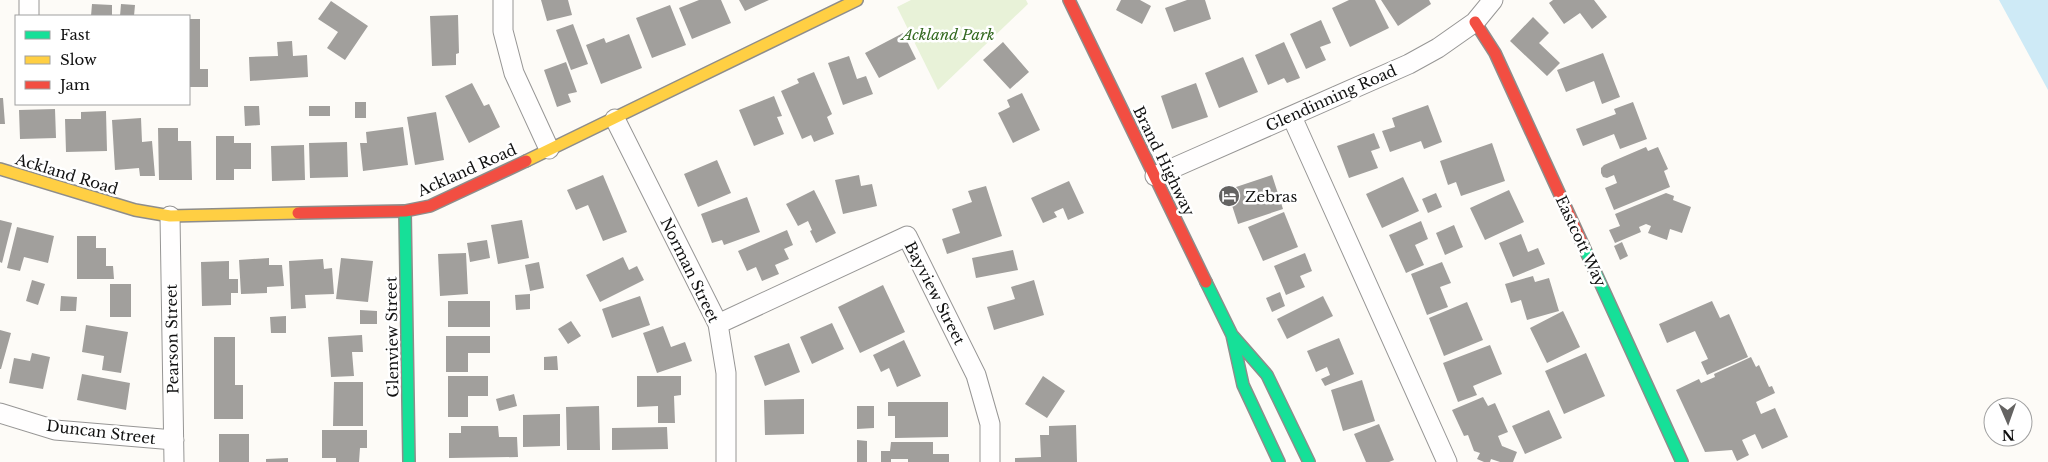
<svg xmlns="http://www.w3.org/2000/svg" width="2048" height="462" font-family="'Libre Baskerville',serif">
  <rect width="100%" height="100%" fill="#fdfbf7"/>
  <!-- green -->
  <path fill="#e8f2d8" d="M911,0H1026L1028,4L938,90L897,7Z"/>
  <!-- water -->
  <path fill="#ceeaf6" d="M1999,0H2048V90Z"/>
  <!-- building -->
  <path fill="#a19f9c" d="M541,0H568L572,15L547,21Z
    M699,0H721L731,23L692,39L679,8Z
    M739,0H769L745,11Z
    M1121,0H1140L1151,6L1142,24L1116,10Z
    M1187,0H1205L1211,19L1174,32L1165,8Z
    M1349,0H1375L1389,28L1350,47L1332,8Z
    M1381,0H1429L1431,4L1398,26Z
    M1553,0H1594L1607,17L1592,29L1580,13L1564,24L1549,3Z
    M331,1L368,26L345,60L327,48L338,32L318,19Z
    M92,4L112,5V16H91Z
    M121,4L135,5L134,16H120Z
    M670,5L686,45L652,58L636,18Z
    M458,15L459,53L456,54V65L432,66L430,16Z
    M1533,17L1549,33L1539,43L1560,63L1547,76L1510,41Z
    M189,19H200V69H208V87H189Z
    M1321,20L1331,43L1320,47L1326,60L1306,69L1290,34Z
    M573,24L588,64L571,70L556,30Z
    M903,33L916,59L879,78L865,53Z
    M629,34L642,68L601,84L586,45L604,38L606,43Z
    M292,41L293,56L307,55L308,77L250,81L249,57L278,56L277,42Z
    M1003,42L1029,72L1010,89L983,60Z
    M1284,42L1300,78L1287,83L1284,78L1268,85L1255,55Z
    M1603,53L1620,97L1602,104L1594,81L1566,92L1557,70Z
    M849,56L857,79L866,76L873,94L843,105L828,63Z
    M1243,57L1258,92L1219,108L1205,73Z
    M566,62L577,92L568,94L571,102L557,107L544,70Z
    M814,72L832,114L827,117L834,134L814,142L811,135L802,139L781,91L799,83L797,79Z
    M472,83L484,106L489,104L500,127L469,143L445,96Z
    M1196,83L1208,117L1172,129L1161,96Z
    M1022,93L1040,130L1013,143L998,113L1010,107L1007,100Z
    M774,96L782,116L777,117L784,134L754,146L739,110Z
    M0,98H3L5,124H0Z
    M355,102H366V118H355Z
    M1633,102L1647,139L1620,149L1614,134L1583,146L1576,129L1616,114L1614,109Z
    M1428,105L1442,142L1424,149L1421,141L1390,152L1382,131L1395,127L1392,118Z
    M244,106H259L260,125L245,126Z
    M309,106H330V116H309Z
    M55,109L56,138L20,139L19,110Z
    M106,111L107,151L66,152L65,119H81V112Z
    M436,112L444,160L415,165L407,117Z
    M141,118L142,142L152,141L155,176H140L139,168L115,170L112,120Z
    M403,127L408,165L363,171L360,143H367L366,132Z
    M158,128H178V141H191L192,180H159Z
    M1374,133L1380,148L1371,151L1378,168L1349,178L1337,146Z
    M216,136H234V143H251V169H234V180H216Z
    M347,142L348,177L310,178L309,143Z
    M1492,143L1505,181L1461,196L1456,182L1448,185L1440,161Z
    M304,145L305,180L272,181L271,146Z
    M1646,147L1648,151L1658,147L1668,169L1664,171L1670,187L1614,210L1605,188L1617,183L1614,175L1607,178L1603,177L1601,173V168L1604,165Z
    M717,160L731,193L698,207L684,174Z
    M603,175L627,232L603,241L588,205L576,210L567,190Z
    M859,175L861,186L872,184L877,206L843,214L835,180Z
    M1272,175L1283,209L1238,224L1227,190Z
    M1403,177L1419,211L1382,228L1366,194Z
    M1069,181L1084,213L1068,220L1063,208L1054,212L1057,217L1043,223L1031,198Z
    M986,186L1002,236L947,254L942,239L960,233L952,209L972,202L968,191Z
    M814,190L836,233L816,243L810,231L812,230L808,221L798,226L786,204Z
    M1509,190L1524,222L1485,240L1470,208Z
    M1436,193L1442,207L1428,213L1422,199Z
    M1666,193L1674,196L1673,200L1691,207L1682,233L1670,229L1667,240L1648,233L1651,226L1646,224L1639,227L1641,232L1615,243L1609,230L1620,226L1615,214Z
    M747,197L760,232L724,245L722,240L712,243L701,214Z
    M1284,212L1298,247L1263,261L1248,227Z
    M0,220L12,223L2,263L0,262Z
    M522,220L529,258L498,264L491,225Z
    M1421,221L1428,239L1415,245L1424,265L1406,273L1389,235Z
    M1454,225L1463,247L1445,255L1436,233Z
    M17,227L54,236L48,263L24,257L20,271L7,268Z
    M787,230L793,245L784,249L789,259L775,265L779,274L762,281L756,267L747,271L738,251Z
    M1521,234L1528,252L1538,248L1545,264L1513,277L1499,243Z
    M77,236H96V248H106V266H113L114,279H77Z
    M487,240L490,258L470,262L467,243Z
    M1622,242L1628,256L1620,260L1614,246Z
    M1013,250L1018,270L976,278L972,258Z
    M466,253L468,294L440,296L438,254Z
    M1305,253L1312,271L1300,276L1305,287L1286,295L1274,266Z
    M623,257L629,270L637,266L644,280L600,302L586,275Z
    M269,258V265H282L284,286L267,287V293L241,294L239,260Z
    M341,258L373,261L368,302L336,299Z
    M323,259L324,269L332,268L334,294L305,295L306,308L291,309L289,261Z
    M229,261V279H238V293H231V305L202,306L201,262Z
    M539,262L544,288L530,291L525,265Z
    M1442,262L1451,283L1440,287L1448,307L1427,315L1411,274Z
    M1533,276L1535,282L1549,278L1559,311L1527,320L1521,300L1511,303L1505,284Z
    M32,280L45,284L38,305L26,301Z
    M1034,280L1044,315L994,330L987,307L1015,299L1011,287Z
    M110,284H131V317H110Z
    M883,285L905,332L860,353L838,307Z
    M1280,292L1285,306L1272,312L1266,298Z
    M530,294V309L516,310L515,295Z
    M61,296L77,297L76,311H60Z
    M640,296L650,325L612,338L602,309Z
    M1323,296L1333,316L1287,339L1277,319Z
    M448,301H490V327H448Z
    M1712,301L1720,318L1729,314L1748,357L1707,375L1701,362L1708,359L1695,331L1667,343L1659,324Z
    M1467,302L1483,340L1444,356L1429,318Z
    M360,310L377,311V324H360Z
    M1563,311L1580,347L1547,363L1530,328Z
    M286,316V333H271L270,317Z
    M571,321L581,336L568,344L558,329Z
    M832,323L844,349L812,364L800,337Z
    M86,325L128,332L121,373L102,370L104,356L82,352Z
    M663,326L671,347L685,342L692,361L657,373L643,333Z
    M0,330L11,333L1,369H0Z
    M362,335L363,352H352L354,376L331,377L328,337Z
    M446,336H490V353H468V372H446Z
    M214,337H235V385H243V419H214Z
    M1339,338L1354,374L1325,386L1321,379L1330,375L1327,367L1316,372L1307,351Z
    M904,340L921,376L897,387L889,368L881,372L873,355Z
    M789,343L800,372L765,386L754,356Z
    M1490,345L1502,374L1473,386L1477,395L1458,402L1443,363Z
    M32,353L50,357L43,389L9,383L14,358L30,361Z
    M1586,353L1605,396L1564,414L1545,371Z
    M557,356L558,370H544V357Z
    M1751,357L1756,367L1759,365L1769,387L1772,386L1775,393L1756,402L1761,414L1775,408L1788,437L1762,449L1755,434L1742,440L1749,455L1737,461L1732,450L1705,452L1676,390L1699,379L1701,383L1715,377L1714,374Z
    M82,374L130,383L126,410L77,400Z
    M448,376H488V396H468V417H448Z
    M637,376H681V395L674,396L675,423H658V406L637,407Z
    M1043,376L1065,391L1047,418L1025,404Z
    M1362,380L1375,421L1343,431L1331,390Z
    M334,382H363V426H333Z
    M514,394L517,406L499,411L496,399Z
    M1483,397L1488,406L1495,403L1508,432L1498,436L1502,446L1517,452L1513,462H1500L1491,459L1490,462H1484L1477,459L1480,453L1474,451L1468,435L1464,436L1452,410Z
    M804,399V434L765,435L764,400Z
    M888,402H948V437L895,438V416H888Z
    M599,406L600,450H567L566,407Z
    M857,406H874V428L857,429Z
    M1549,410L1562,438L1525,454L1512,426Z
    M560,414V446L523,447V415Z
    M1379,424L1394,460L1389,462H1366L1354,434Z
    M1076,425L1077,462H1015V458L1041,457L1040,435H1049V426Z
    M461,426H498L499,437H517L518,457L449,458V433H461Z
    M667,427L668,449L612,450V428Z
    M322,430H367V448H360L359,462H336V458H322Z
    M219,434H249V462H219Z
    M857,440L867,441V462H857Z
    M891,442H933V454H949V462H908V459H891V462H881V451H890Z
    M288,458V462H266V459Z"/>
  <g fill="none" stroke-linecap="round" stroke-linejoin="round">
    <!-- street casing -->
    <g stroke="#979695" stroke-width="21">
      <path id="street" d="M29,0V16
        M503,0V31L514,73L549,149
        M1292,117L1447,462
        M615,119L718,324L726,373V462
        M1155,176L1409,64L1438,48L1475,22L1493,0
        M170,216L174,462
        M718,324L907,236L976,375L990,424V462
        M0,413L55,430L174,440"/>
    </g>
    <!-- fast casing -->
    <g stroke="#8e8d8b" stroke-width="14">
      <path id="fast" d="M405,211L409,462
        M1583,245L1682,462
        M1206,282L1232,335L1243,385L1279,462
        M1233,336L1267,375L1309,462"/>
    </g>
    <!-- slow casing -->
    <g stroke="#8e8d8b" stroke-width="14">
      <path id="slow" d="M526,161L857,0
        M0,169L135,210L170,216L298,213"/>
    </g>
    <!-- jam casing -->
    <g stroke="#8e8d8b" stroke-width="14">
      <path id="jam" d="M1069,0L1206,282
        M1475,22L1495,53L1583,245
        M298,213L405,211L430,206L526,161"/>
    </g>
    <!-- street -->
    <use href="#street" stroke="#fffefe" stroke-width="19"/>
    <!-- fast -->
    <use href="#fast" stroke="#16e098" stroke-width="11"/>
    <!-- slow -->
    <use href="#slow" stroke="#ffcf43" stroke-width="11"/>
    <!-- jam -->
    <use href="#jam" stroke="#f24e42" stroke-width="11"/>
  </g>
  <!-- icons -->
  <defs>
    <g id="hotel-disc" transform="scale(1.125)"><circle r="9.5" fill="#646362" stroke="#fff"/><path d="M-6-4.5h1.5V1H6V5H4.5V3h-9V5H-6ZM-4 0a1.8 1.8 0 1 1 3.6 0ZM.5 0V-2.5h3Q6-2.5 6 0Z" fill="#fff"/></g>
  </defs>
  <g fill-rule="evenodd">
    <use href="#hotel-disc" x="1229" y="196"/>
  </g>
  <g text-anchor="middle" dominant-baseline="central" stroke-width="5" stroke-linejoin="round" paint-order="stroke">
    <!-- park labels -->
    <g font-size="15" font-style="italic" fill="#336920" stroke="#fff">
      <text x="948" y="34">Ackland Park</text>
    </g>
    <!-- street labels -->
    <g font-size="15" fill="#111" stroke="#fff">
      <text transform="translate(1331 98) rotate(-24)">Glendinning Road</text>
      <text transform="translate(1164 161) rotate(64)">Brand Highway</text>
      <text transform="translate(467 170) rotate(-24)">Ackland Road</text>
      <text transform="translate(67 174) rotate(17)">Ackland Road</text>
      <text transform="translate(1581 241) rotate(65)">Eastcott Way</text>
      <text transform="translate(690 270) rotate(64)">Norman Street</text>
      <text transform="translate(935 293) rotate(63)">Bayview Street</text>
      <text transform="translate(392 337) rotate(-91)">Glenview Street</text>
      <text transform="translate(172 339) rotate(-91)">Pearson Street</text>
      <text transform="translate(101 432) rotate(7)">Duncan Street</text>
    </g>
    <!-- poi labels -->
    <g font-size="15" fill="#111" stroke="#fff" text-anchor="start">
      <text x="1245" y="196">Zebras</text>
    </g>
  </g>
  <!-- legend -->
  <rect x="15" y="15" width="175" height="90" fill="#ffffff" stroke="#a0a0a0"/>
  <rect x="25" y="31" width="25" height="8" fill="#16e098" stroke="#a0a0a0"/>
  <text x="60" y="40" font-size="15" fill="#111111">Fast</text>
  <rect x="25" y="56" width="25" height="8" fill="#ffcf43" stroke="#a0a0a0"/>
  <text x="60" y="65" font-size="15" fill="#111111">Slow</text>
  <rect x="25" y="81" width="25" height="8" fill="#f24e42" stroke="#a0a0a0"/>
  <text x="60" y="90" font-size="15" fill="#111111">Jam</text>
  <!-- north arrow -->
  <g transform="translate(2008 422) rotate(178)"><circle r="24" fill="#ffffff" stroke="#a0a0a0"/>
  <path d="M0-4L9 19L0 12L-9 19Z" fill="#646362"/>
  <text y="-8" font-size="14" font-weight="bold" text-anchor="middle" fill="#111111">N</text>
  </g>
</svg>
